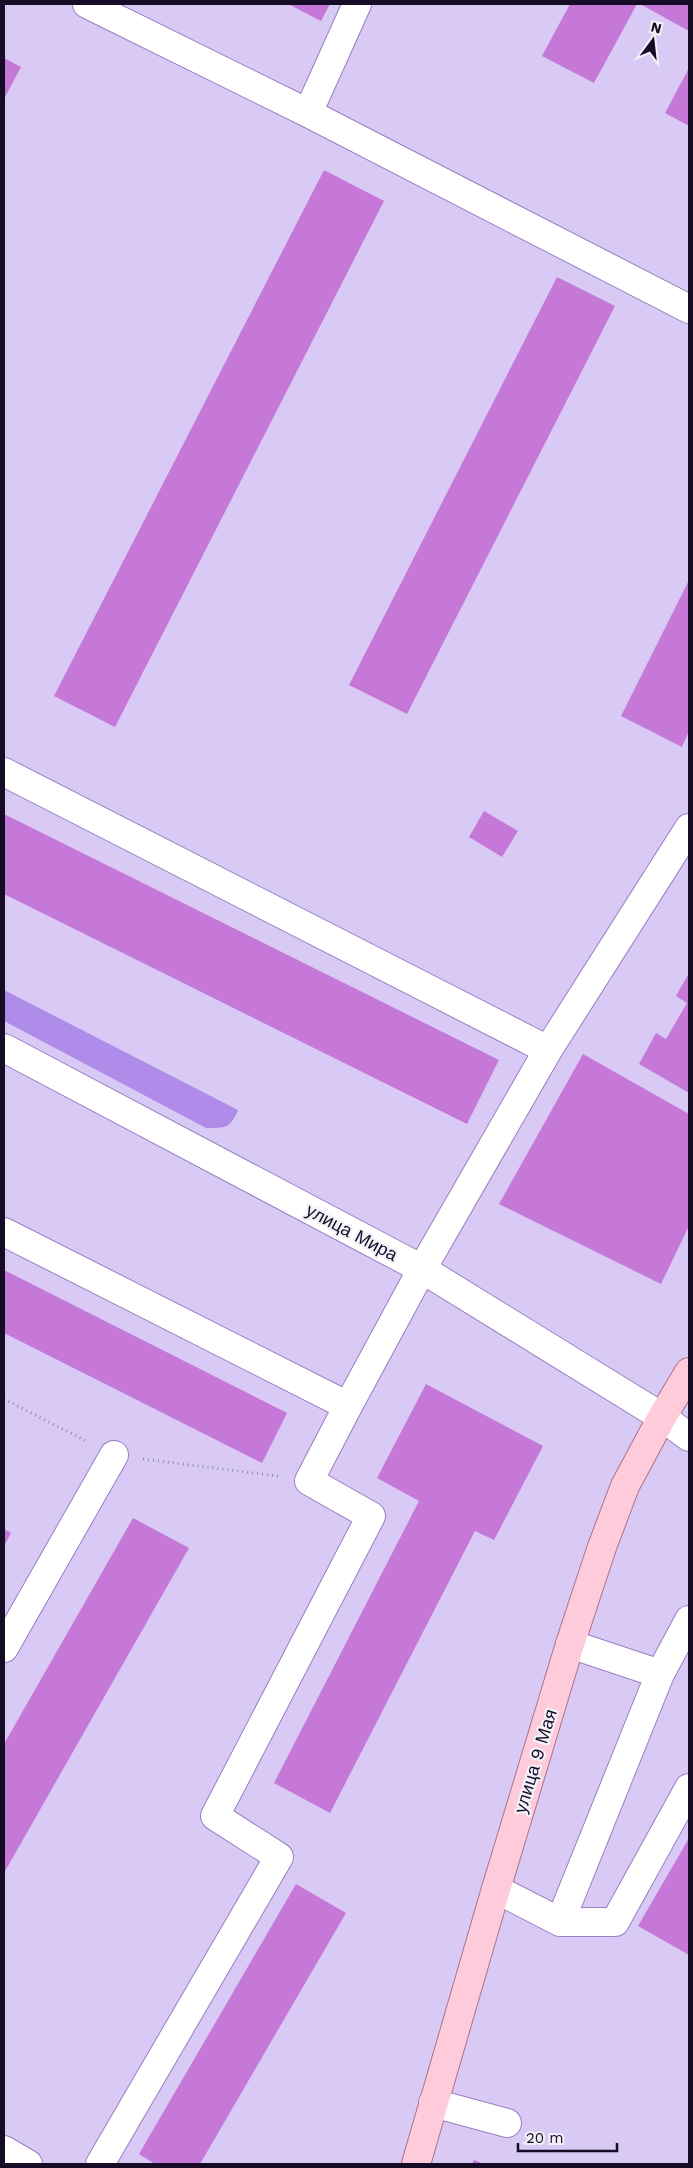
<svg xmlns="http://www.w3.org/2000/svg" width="693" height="2168" font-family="'Work Sans',sans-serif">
  <rect width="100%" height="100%" fill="#d8caf5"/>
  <!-- green -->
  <path fill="#af8cea" d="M4,990L238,1110C230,1129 225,1128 206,1128L4,1021Z"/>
  <!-- building -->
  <path fill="#c578d7" d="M288,4H330L321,21Z
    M570,4H637L594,83L542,56Z
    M640,4H689V31Z
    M4,58L21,67L4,99Z
    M689,68V126L665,113Z
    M324,170L384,201L115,727L54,696Z
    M557,277L615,306L407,714L349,685Z
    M689,580V731L682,747L621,716Z
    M484,811L518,831L502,857L469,837Z
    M4,814L499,1060L467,1124L4,894Z
    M689,973V1093L639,1064L656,1033L666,1039L687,1003L676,996Z
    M583,1054L689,1114V1226L661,1284L499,1204Z
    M4,1270L287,1413L262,1463L4,1333Z
    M426,1384L543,1446L494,1540L475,1531L330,1813L274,1783L419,1501L377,1478Z
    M133,1518L189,1548L4,1873V1744Z
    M4,1529L11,1533L4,1546Z
    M689,1838V1955L638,1926Z
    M296,1884L346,1913L200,2164H155L139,2154Z
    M474,2160L484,2164H472Z"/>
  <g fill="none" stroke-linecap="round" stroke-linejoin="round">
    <!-- minor casing -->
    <g stroke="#987fc3" stroke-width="30">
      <path id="minor" d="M87,4L308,113L689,309
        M308,113L357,4
        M4,772L548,1050
        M4,1048L422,1269L662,1417L689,1437
        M4,1232L348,1406L422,1269L548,1050L689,828
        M570,1644L660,1674
        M4,1648L114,1455
        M496,1889L560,1922H615L689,1788
        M560,1922L660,1674L689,1620
        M433,2103L507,2123
        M4,2150L28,2164
        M100,2164L279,1857L215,1816L371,1516L309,1481L348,1406"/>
    </g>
    <!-- major casing -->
    <g stroke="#ac728b" stroke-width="30">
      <path id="major" d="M416,2164L496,1889L570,1644L602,1547L625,1486L662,1417L689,1372"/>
    </g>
    <!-- path -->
    <path stroke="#9487ac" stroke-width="3" stroke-dasharray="1 4" stroke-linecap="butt" d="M4,1399L88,1442
      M143,1459L278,1476"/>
    <!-- minor -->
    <use href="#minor" stroke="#fff" stroke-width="28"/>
    <!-- major -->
    <use href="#major" stroke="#fdcbda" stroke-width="28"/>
  </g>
  <g text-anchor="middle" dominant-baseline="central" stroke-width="4.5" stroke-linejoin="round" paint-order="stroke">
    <!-- street labels -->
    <g font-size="18" fill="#170c26" stroke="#f4f2f9">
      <text transform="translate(352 1232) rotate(28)">улица Мира</text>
      <text transform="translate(535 1761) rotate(-73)">улица 9 Мая</text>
    </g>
  </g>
  <!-- border -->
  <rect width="693" height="2168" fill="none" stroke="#170c26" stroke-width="10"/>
  <!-- north arrow -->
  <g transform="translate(653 40) rotate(15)" stroke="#f4f2f9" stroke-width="4" paint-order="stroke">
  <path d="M0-4L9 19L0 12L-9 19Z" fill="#170c26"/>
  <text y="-8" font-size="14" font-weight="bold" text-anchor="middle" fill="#170c26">N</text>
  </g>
  <!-- scale -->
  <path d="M518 2143v8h99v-8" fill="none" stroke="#170c26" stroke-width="2.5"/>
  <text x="526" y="2143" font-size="15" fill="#170c26" stroke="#f4f2f9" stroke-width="4" paint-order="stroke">20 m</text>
</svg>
